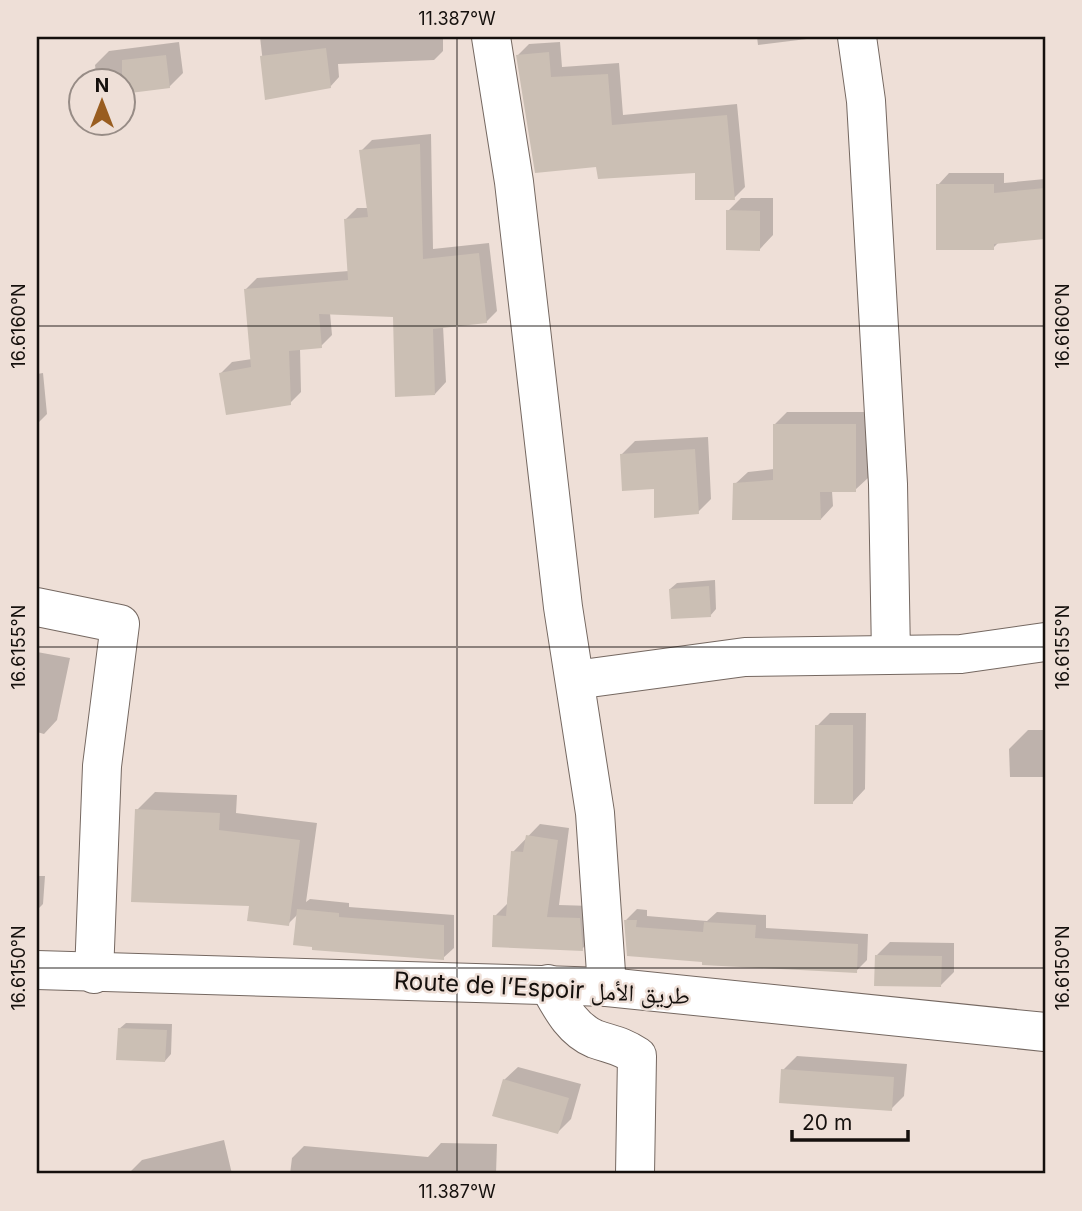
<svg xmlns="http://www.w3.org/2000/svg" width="1082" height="1211" font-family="Inter,'Noto Naskh Arabic',sans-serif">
  <rect width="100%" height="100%" fill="#eedfd7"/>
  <!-- shadow -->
  <path fill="#0003" d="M260,37H443V51L434,60L338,64L339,77L330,87L267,98Z
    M757,37H823L758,45Z
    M179,42L183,73L169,87L122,80H97L95,65L109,51Z
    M560,42L562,67L619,63L623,115L737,104L745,187L734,198L696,171L598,165L518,55L529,44Z
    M431,134L433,249L489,243L497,311L486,322L443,326L446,382L435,394L395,315L330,313L332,335L321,346L300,348L301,392L290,403L221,373L232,362L252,359L246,289L257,278L349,271L346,219L357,208H368L361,151L372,140Z
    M949,173H1004V183L1045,179V238L1000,241L993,248L938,185Z
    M741,198H773V235L760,249L728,211Z
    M43,373L47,414L37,424V374Z
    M787,412H868V478L855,490L832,491L833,506L821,519L735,484L748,472L774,469V425Z
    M708,437L711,499L698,512L656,487L622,454L635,441Z
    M715,580L716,609L710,616L670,589L677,583Z
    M37,652L70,658L57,720L44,734L37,732Z
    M830,713H866L865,789L852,803L817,726Z
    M1028,730H1045V777H1010L1009,749Z
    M155,792L237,795L236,813L317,823L306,902L310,899L349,903V907L454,915V948L443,958L298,914L288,924L251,905L137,810Z
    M540,824L569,828L559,905L592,906L594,936L582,949L495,916L507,904L513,852Z
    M37,876H45L43,904L37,910Z
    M637,909L647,910V916L707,921L717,912L766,915V928L868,934L867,960L856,971L628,954L626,920Z
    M890,942L954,943V972L940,986L877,955Z
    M126,1023L172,1024L171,1054L165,1061L119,1029Z
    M797,1056L907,1064L904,1096L891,1109L783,1070Z
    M518,1067L581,1084L571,1119L558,1132L504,1080Z
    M224,1140L232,1174H128L142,1160Z
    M441,1143L497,1144L496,1174H290L292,1158L304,1146L428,1157Z"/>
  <!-- building -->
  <path fill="#cbbfb4" d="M326,48L331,88L265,100L260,56Z
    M549,52L551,77L608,74L612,125L727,115L735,200H695V173L598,179L596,167L535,173L516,55Z
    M166,55L170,88L122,94V60Z
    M420,144L423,259L479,253L487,323L433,329L435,395L395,397L393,317L319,314L322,348L289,351L291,405L226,415L219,373L251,367L244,289L348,280L344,219L368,217L359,150Z
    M936,184H994V193L1045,188V239L994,244V250H936Z
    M726,210L760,211V251L726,250Z
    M773,424H856V492H820L821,520H732L733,483L773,480Z
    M695,449L699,514L654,518V489L622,491L620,454Z
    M709,586L711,617L671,619L669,589Z
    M815,725H853V804H814Z
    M135,809L220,813L219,830L300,840L289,926L247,921L249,906L131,902Z
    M526,835L558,840L547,917L580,918L583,951L492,947L493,915L506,916L511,851L523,852Z
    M297,909L339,913V917L444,925V960L312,950V947L293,945Z
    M624,920H637L636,927L703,932L704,922L756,925L755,938L858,944L857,973L702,965V962L627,956Z
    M875,955L942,956L941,987L874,986Z
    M118,1028L167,1030L165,1062L116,1060Z
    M781,1069L894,1077L892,1111L779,1103Z
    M503,1079L569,1098L558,1134L492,1116Z"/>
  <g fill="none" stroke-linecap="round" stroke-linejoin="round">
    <!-- minor casing -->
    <g stroke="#756861" stroke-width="40">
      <path id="minor" d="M491,37L514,182L563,607L595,813L607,987
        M857,37L866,101L888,484L891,655
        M37,607L120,624L102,766L94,974
        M575,680L745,657L961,654L1045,642
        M548,984C560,1005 571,1029 595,1039C612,1045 620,1045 637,1056L635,1174"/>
    </g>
    <!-- trunk casing -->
    <g stroke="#756861" stroke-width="40">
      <path id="trunk" d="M37,970L607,987L1045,1032"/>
    </g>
    <!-- minor -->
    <use href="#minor" stroke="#fff" stroke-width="38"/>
    <!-- trunk -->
    <use href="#trunk" stroke="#fff" stroke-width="38"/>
  </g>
  <!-- ticks -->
  <path fill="none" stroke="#15100d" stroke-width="2" stroke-opacity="0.45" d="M457,37V1174M37,326H1045M37,647H1045M37,968H1045"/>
  <g text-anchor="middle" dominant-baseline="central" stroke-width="5" stroke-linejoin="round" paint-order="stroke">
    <!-- street labels -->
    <g font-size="24" fill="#15100d" stroke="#eedfd7">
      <text transform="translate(542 988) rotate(3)">Route de l’Espoir طريق الأمل</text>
    </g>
  </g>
  <!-- border -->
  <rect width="1082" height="1211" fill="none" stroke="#eedfd7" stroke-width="77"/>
  <!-- north arrow -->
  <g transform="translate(102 102)"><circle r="33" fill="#eedfd7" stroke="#978c86" stroke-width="2"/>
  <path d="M0-5L12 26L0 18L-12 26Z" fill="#995d20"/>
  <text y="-10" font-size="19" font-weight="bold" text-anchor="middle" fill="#15100d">N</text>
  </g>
  <!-- scale -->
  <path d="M792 1130v10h116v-10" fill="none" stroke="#15100d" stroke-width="3.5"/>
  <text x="802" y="1130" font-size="21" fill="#15100d" stroke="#eedfd7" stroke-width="5" paint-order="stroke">20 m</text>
  <rect x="38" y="38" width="1006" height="1134" fill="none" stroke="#15100d" stroke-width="2.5"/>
  <g font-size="18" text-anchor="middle" fill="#15100d">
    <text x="457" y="25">11.387°W</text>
    <text transform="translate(19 326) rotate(-90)" y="6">16.6160°N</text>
    <text transform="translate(1063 326) rotate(-90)" y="6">16.6160°N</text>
    <text transform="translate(19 647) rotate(-90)" y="6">16.6155°N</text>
    <text transform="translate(1063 647) rotate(-90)" y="6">16.6155°N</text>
    <text transform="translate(19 968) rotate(-90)" y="6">16.6150°N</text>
    <text transform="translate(1063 968) rotate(-90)" y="6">16.6150°N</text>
    <text x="457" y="1198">11.387°W</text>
  </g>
</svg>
